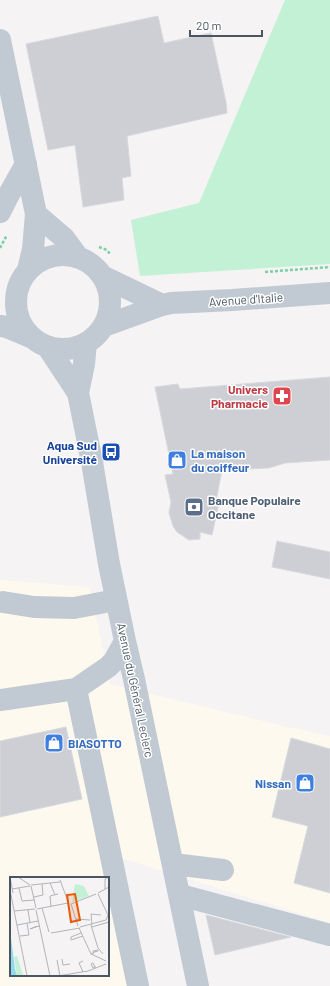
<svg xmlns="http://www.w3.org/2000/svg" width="330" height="986" font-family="Barlow,sans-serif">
  <rect width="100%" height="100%" fill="#f5f3f3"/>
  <!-- commercial -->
  <path fill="#fdf9ef" d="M0,580L90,587L110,684L288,727L330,736V923L102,852L107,878H11V975H108V883L131,986H0Z"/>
  <!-- green -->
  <path fill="#c3f1d5" d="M285,0H330V264L140,276L131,220L199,203Z"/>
  <!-- building -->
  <path fill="#cdcfd5" stroke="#d7d9de" d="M158,16L164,43L211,33L226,102L227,113L127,136L131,176L122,178L124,200L83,207L75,145L48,150L26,44Z
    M330,377V460L285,463L269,468L222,470L216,501L219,503L212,535L200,532V539L189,540L177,532L173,526L170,516L169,512L171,502L165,475L173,474L155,387L178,384L180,389Z
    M277,541L330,552V579L272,567Z
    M66,727L82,799L0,817V741Z
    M291,738L330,749V893L294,883L308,826L272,817Z
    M206,915L291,937L215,955Z"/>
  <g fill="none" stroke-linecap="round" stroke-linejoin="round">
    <!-- path -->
    <path stroke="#7ad0a6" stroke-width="2.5" stroke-dasharray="3 2" stroke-linecap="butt" d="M99,247L107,250L110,254
      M0,248L7,235
      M265,272L330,267"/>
    <!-- minor -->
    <path stroke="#c1cad2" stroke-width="22" d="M0,40L36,214L33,249L28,270
      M0,212L8,196L26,164
      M36,214L64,238L78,257
      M16 302a47 47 0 1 1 94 0a47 47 0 1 1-94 0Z
      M104,277L162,305
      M0,326L7,327L33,338
      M104,326L162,305L171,303L232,300L330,293
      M47,346L78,393L92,462L109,564L125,641L134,679L198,986
      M78,393L84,364L86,343
      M3,602L34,607L74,608L116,600
      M76,689L138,986
      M0,700L76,689L108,667L114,661L125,641
      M173,864L223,870
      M180,895L330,935"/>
  </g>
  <!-- icons -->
  <defs>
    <g id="pharmacy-square" transform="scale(1)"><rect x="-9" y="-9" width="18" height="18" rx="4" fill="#e0444e" stroke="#fff"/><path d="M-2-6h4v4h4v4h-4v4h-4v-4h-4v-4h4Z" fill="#fff"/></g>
    <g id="bus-square" transform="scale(1)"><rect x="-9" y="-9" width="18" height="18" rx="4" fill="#1a4fb4" stroke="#fff"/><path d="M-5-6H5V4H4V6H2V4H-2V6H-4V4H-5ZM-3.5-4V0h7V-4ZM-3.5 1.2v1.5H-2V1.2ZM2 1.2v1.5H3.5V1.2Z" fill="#fff"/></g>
    <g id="shop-square" transform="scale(1)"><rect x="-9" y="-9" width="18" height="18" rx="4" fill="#3f7fe0" stroke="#fff"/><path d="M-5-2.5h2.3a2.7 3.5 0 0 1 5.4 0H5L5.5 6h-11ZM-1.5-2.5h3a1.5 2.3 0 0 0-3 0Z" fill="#fff"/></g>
    <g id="bank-square" transform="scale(1)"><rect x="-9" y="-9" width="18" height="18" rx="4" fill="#5c6f8a" stroke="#fff"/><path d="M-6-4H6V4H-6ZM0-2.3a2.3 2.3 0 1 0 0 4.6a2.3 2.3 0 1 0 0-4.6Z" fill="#fff"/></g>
  </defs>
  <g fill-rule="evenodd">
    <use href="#pharmacy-square" x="282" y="396"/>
    <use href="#bus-square" x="111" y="452"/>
    <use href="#shop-square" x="177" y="460"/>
    <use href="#bank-square" x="194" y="507"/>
    <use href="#shop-square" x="54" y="743"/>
    <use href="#shop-square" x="305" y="783"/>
  </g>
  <g text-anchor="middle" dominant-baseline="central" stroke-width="3" stroke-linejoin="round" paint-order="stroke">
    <!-- street labels -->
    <g font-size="12" fill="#4a5661" stroke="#fff">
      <text transform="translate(246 299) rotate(-4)">Avenue d'Italie</text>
      <text transform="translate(136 690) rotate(78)">Avenue du Général Leclerc</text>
    </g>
    <!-- health labels -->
    <g font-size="12" font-weight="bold" fill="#be3a42" stroke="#fff" text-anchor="end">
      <text x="268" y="389">Univers<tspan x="268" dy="14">Pharmacie</tspan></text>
    </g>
    <!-- transit labels -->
    <g font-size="12" font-weight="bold" fill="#164399" stroke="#fff" text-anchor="end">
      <text x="97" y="445">Aqua Sud<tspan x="97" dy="14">Université</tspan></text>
    </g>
    <!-- shop labels -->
    <g font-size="12" font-weight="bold" fill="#366cbe" stroke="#fff" text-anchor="start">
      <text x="191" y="453">La maison<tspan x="191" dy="14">du coiffeur</tspan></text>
      <text x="68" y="743">BIASOTTO</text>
      <text x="291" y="783" text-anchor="end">Nissan</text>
    </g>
    <!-- service labels -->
    <g font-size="12" font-weight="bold" fill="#4e5e75" stroke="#fff" text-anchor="start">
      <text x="208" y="500">Banque Populaire<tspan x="208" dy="14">Occitane</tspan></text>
    </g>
  </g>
  <!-- overview -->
  <g transform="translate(10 877)">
    <rect width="99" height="99" fill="#f5f3f3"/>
    <path d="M65,7L74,9L79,19L62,25ZM7,79L13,98L10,99H7L4,80Z" fill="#c3f1d5"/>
    <path d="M0,53L5,92L7,99H0Z" fill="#90daee"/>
    <path fill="none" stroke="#b1b4b9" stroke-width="1" d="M0,0L3,16M8,0L20,8M50,3L59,27M40,6L45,18M21,8L50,5M21,9L26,31M9,11L12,24L24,23M2,12L20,9M95,12V2L99,0M0,13L17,99M88,16L99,10M24,20L33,18L32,7M61,27L86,17M61,27L68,49M41,30L40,19L48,17M32,31L39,55M27,32L58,26M18,33L20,46M26,33L40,99M4,34L25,32M66,42L80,43M7,48L28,44M81,48L88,71L93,77M82,48L81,37L91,38M27,49L20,52L29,49M70,50L96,43L98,38L88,17M82,50L99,45M69,51L81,77L96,84M41,56L70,51M10,59L19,58L17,46M61,63V60L71,56M61,63L73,59M81,77H83L84,75L88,74V73L83,74V76M52,82L53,88L60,87M47,83L50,99M73,84L69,86L73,95M85,90L83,91L81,87L83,86L85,90H86M48,99L78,94L96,87"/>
    <path fill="#e8590c" fill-opacity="0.15" stroke="#e8590c" stroke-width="2" d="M65,17L70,43L61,45L57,18Z"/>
    <rect width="99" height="99" fill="none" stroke="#4a5661" stroke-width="2"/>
  </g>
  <!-- scale -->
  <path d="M190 30v6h72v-6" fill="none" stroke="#4a5661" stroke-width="2"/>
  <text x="196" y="30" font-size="12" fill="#4a5661" stroke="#ffffff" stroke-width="3" paint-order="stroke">20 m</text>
</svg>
